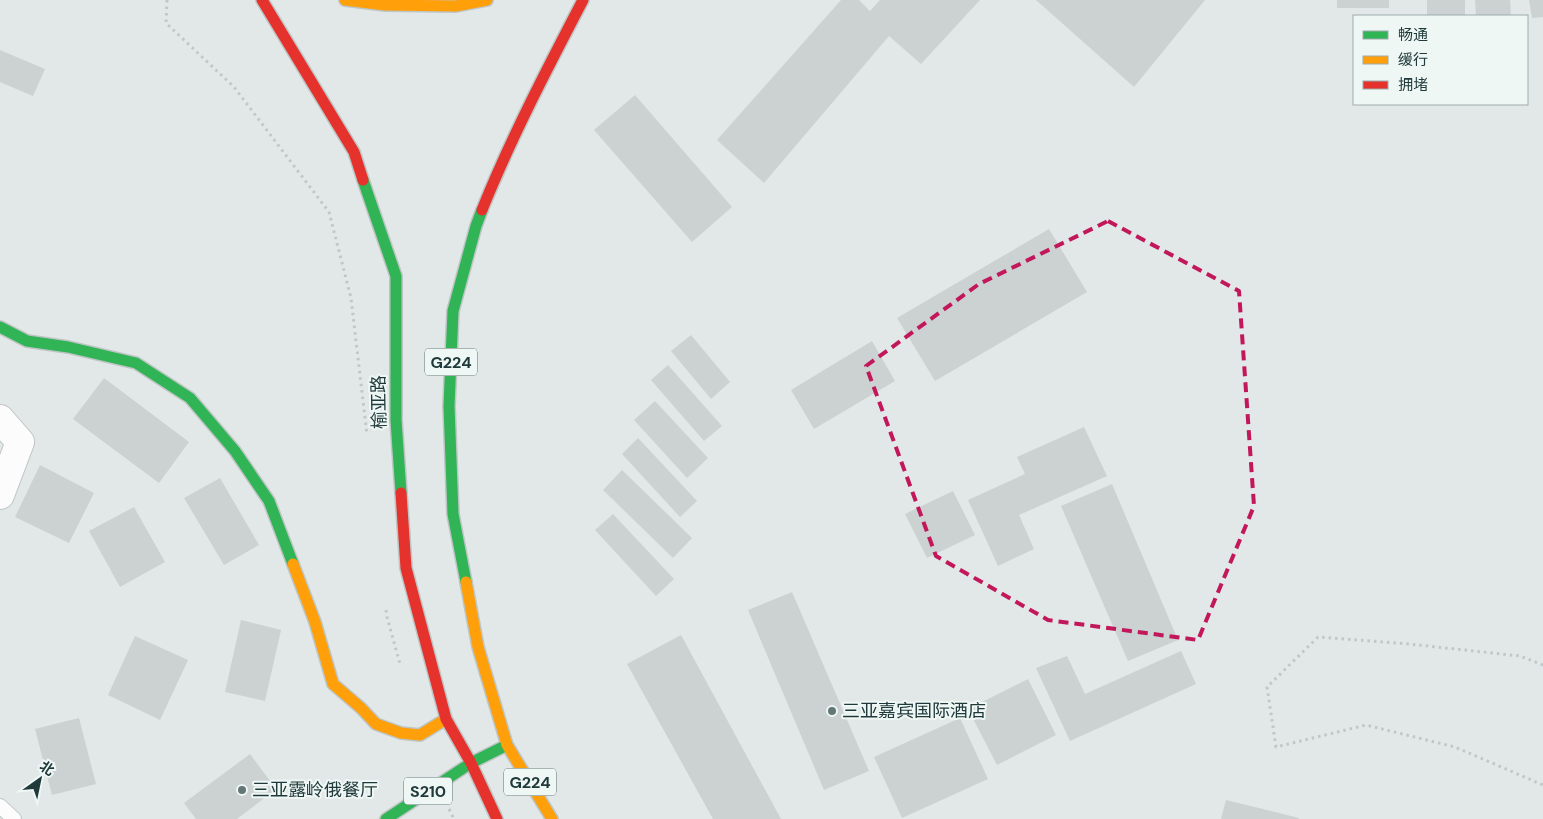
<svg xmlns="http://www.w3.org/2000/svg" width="1543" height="819" font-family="'DM Sans','Noto Sans SC',sans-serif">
  <rect width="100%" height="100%" fill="#e2e8e7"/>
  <!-- building -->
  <path fill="#ccd1d1" d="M841,0H859L870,11L880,0H980L921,64L889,36L764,183L717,140Z
    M1036,0H1205L1134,87Z
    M1337,0H1389V8H1337Z
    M1427,0H1465V16H1427Z
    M1475,0H1510L1511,16H1476Z
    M1529,0H1543V17L1532,18Z
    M0,50L45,69L33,96L0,82Z
    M635,95L732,207L692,242L594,130Z
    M1049,229L1087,292L935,381L897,318Z
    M691,335L730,382L711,399L671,351Z
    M872,341L895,381L814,429L791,390Z
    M668,365L722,426L704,441L651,380Z
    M104,378L189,442L159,483L73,419Z
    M655,401L708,458L687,478L634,420Z
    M1084,427L1107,476L1019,515L1034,549L998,566L968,500L1025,474L1017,457Z
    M638,438L697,501L680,517L622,454Z
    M40,465L94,493L69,543L15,517Z
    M622,470L692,538L673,558L603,490Z
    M220,478L259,545L224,565L184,498Z
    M1112,484L1178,640L1128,661L1061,506Z
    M953,491L975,535L927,558L905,514Z
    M134,507L165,562L120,587L89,531Z
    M613,514L674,579L656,596L595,530Z
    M792,592L869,771L824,790L748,610Z
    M241,620L281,630L265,701L225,692Z
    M681,635L781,819H713L627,664Z
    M135,636L188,660L160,720L108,695Z
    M1181,651L1196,684L1070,741L1036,668L1067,656L1085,694Z
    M1028,679L1056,735L997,765L968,709Z
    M79,718L96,784L52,795L35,729Z
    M960,718L988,779L902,818L874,757Z
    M250,754L276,789L237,819H196L184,803Z
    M1226,800L1299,818V819H1221Z"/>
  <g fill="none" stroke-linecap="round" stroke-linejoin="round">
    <!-- lane casing -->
    <g stroke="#bfc5c4" stroke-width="16">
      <path id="lane" d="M0,806L14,819"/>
    </g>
    <!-- street casing -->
    <g stroke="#bfc5c4" stroke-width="30">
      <path id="street" d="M0,419L20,442L0,495"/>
    </g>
    <!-- fast casing -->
    <g stroke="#bec5c5" stroke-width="14">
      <path id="fast" d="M363,180L396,276V420L401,493
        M0,327L27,341L68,347L136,363L190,398L235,451L269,501L293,564
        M466,582L453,514L449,406L453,311L476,226L482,210
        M386,819L471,763L507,745"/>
    </g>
    <!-- slow casing -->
    <g stroke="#bec5c5" stroke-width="14">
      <path id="slow" d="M345,0L385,5L456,6L487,0
        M293,564L315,622L333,684L361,708L376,724L401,733L420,735L446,719
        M466,582L478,647L507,745L552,819"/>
    </g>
    <!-- jam casing -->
    <g stroke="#bec5c5" stroke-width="14">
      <path id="jam" d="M262,0L354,152L363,180
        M482,210C511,138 547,69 583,0
        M401,493L406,568L446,719L471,763L497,819"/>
    </g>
    <!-- path -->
    <path stroke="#bfc8c8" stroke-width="3" stroke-dasharray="2.5 4" stroke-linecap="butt" d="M167,0L166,23L234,87L329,212L351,298L367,435
      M386,610L387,617L400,664
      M1543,665L1520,656L1409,644L1318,637L1267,687L1276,747L1366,725L1455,747L1543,785
      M449,809L454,819"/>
    <!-- lane -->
    <use href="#lane" stroke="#fbfcfb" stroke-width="14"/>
    <!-- street -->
    <use href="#street" stroke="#fbfcfb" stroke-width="28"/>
    <!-- fast -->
    <use href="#fast" stroke="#30b455" stroke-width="11"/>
    <!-- slow -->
    <use href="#slow" stroke="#ff9f0a" stroke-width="11"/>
    <!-- jam -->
    <use href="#jam" stroke="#e5322d" stroke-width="11"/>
  </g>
  <!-- marked area -->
  <path fill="none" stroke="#c2185b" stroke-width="4" stroke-dasharray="10 6" stroke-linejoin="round" d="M1108,221L1239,291L1254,506L1198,640L1048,620L936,556L866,366L979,284Z"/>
  <!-- markers -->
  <g fill="#647777" stroke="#eff7f5" stroke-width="2">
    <circle cx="832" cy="711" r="5"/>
    <circle cx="242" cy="790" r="5"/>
  </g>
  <g text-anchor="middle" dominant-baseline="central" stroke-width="4" stroke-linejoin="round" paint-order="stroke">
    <!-- shield labels -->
    <g fill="#eff7f5" stroke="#5e7373" stroke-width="1">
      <rect x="425" y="348.5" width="52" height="27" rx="4"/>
      <rect x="504" y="768.5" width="52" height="27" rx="4"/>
      <rect x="404" y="777.5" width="48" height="27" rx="4"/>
    </g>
    <g font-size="16" font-weight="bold" fill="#203a3b">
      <text x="451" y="362">G224</text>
      <text x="530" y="782">G224</text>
      <text x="428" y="791">S210</text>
    </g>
    <!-- street labels -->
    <g font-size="18" fill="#203a3b" stroke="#eff7f5">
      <text transform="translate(379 402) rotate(-91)">榆亚路</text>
    </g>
    <!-- poi labels -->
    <g font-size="18" fill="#203a3b" stroke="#eff7f5" text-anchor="start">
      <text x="842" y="711">三亚嘉宾国际酒店</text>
      <text x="252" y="790">三亚露岭俄餐厅</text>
    </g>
  </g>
  <!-- legend -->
  <rect x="1353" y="15" width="175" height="90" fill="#eff7f5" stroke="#9cabab"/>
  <rect x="1363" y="31" width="25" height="8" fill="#30b455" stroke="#9cabab"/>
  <text x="1398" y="40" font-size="15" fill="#203a3b">畅通</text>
  <rect x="1363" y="56" width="25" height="8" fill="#ff9f0a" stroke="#9cabab"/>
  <text x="1398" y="65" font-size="15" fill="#203a3b">缓行</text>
  <rect x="1363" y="81" width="25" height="8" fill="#e5322d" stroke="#9cabab"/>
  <text x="1398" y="90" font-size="15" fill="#203a3b">拥堵</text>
  <!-- north arrow -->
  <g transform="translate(40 779) rotate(33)" stroke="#eff7f5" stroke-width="4" paint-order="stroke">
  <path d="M0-4L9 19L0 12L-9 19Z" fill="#203a3b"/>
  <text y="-8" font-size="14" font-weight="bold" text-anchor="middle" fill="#203a3b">北</text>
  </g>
</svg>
